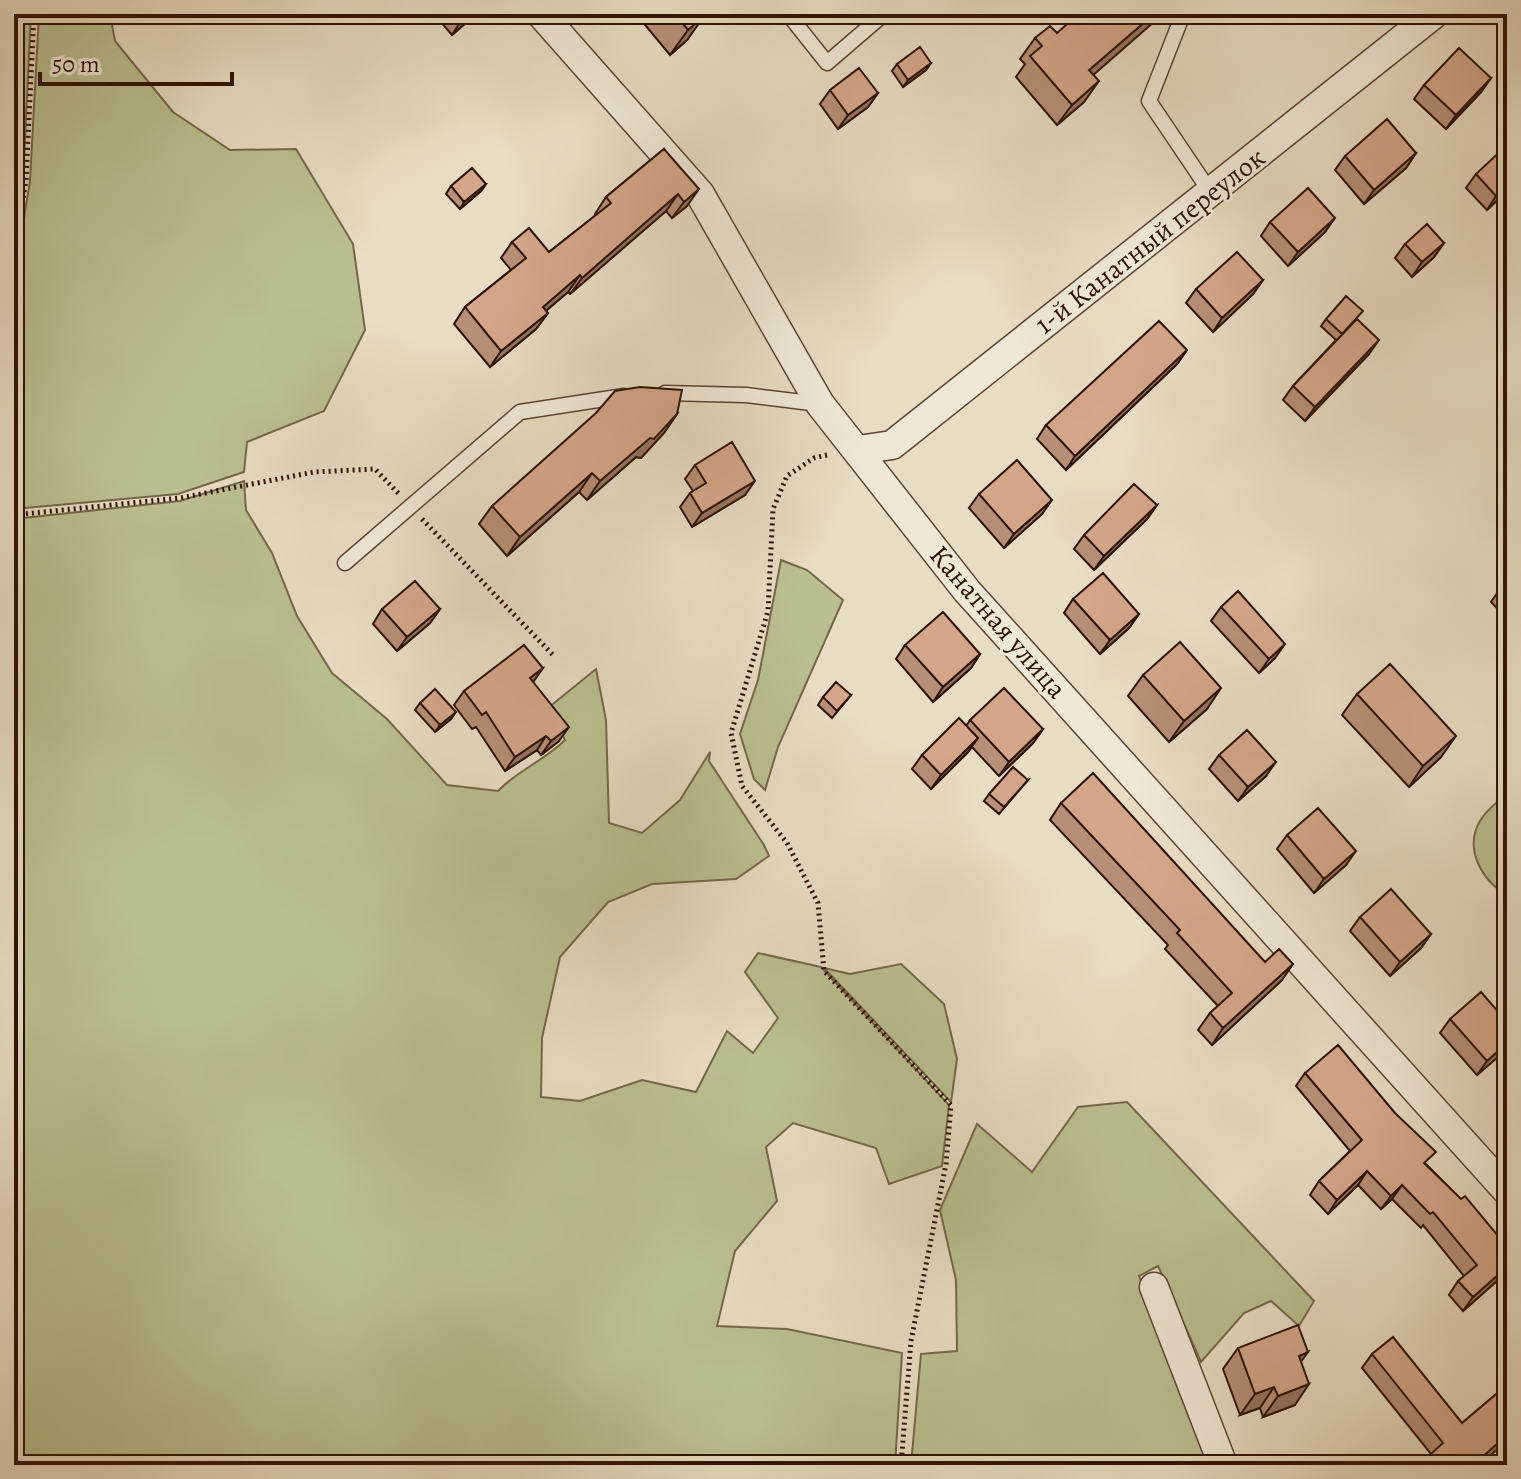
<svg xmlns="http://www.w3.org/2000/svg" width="1521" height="1479" font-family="Alegreya,serif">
  <rect width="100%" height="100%" fill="#e8dcc2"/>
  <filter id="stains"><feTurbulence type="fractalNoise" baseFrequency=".0025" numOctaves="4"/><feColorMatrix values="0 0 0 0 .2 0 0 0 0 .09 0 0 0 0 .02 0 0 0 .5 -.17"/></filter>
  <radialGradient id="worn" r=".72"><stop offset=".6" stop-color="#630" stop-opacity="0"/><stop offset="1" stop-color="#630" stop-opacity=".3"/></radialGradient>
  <!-- green -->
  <path fill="#bbbf90" stroke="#74684a" stroke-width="2" d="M14,14H31L23,180L14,237Z
    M39,14H110L115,41L173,112L230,150L296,149L353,244L365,330L324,411L247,442L244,472L178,494L14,509V281L30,181Z
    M244,481L246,510L272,553L297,616L332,673L387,719L447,785L498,791C518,770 544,761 565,740L548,708L596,669L606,720L609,823L642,833L680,800L710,752L709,761L764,845L769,856L736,879L652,884L608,902L560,957L542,1038L541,1097L580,1101L642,1080L696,1092L727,1031L753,1053L778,1018L745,972L758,953L821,967L949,1105L942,1166L889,1184L876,1148L793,1123L766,1147L777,1201L735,1251L717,1326L787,1329L902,1353L895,1465H14V519L180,501Z
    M781,560L807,570L843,600L778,747L765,790L754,779L740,734L758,680Z
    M1507,793V895C1481,880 1464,848 1480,821C1486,810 1498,802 1507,793Z
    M901,964L944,1004L957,1059L951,1102L824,968L850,974Z
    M1127,1102L1314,1301L1299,1326L1271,1301L1244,1313L1201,1362L1158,1266L1139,1276L1213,1465H911L921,1354L957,1351L956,1280L940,1210L977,1124L1032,1172L1078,1107Z"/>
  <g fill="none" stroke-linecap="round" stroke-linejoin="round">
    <!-- lane casing -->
    <g stroke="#5c4434" stroke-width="17">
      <path id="lane" d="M788,14L827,63L884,14
        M1183,14L1149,101L1211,193
        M665,393L746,395L819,404
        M345,563L520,412L624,396"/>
    </g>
    <!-- street casing -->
    <g stroke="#5c4434" stroke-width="31">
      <path id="street" d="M541,14L700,194L820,404L967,591L1507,1191
        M858,450L892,445L1434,14
        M1154,1287L1223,1465"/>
    </g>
    <!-- path -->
    <path stroke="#2d1204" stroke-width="5" stroke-dasharray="2 4" stroke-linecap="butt" d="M14,257L26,180L34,14
      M827,455L814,458L787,476L773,509L768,611L731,733L742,786L787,843L818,903L824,971L951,1105L946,1164L911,1341L901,1465
      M14,515L180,498L314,472L375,469L399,494
      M422,519L553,655"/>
    <!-- lane -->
    <use href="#lane" stroke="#f0e8d7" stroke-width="14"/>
    <!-- street -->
    <use href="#street" stroke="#f0e8d7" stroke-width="28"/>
  </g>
  <!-- wall -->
  <path fill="#b68f76" stroke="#2d1204" stroke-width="2" d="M434,14H476L452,35Z
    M636,14H704L687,40L670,55Z
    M1035,38L1093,75L1084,102L1057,125L1016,77L1025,64L1020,59Z
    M931,63L926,70L903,87L892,71L897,64Z
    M1491,78L1481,92L1446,129L1414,99L1424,85Z
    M830,90L878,93L868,107L838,129L820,104Z
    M664,149L687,206L672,218L666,211L570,294L568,292L546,311L548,313L536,329L490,367L454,324L465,307L511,270L501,258L512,242L549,252L596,215L595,214L606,197Z
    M1416,153L1406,168L1364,204L1335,170L1345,156Z
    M1476,174L1507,191L1487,210L1466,188Z
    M486,184L481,191L460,209L446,194L451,186Z
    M1270,222L1325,232L1288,266L1261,236Z
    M1444,243L1434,257L1412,277L1395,258L1405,244Z
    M1263,280L1253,294L1213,332L1186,303L1196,289Z
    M1326,319H1357L1369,354L1305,421L1283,400L1293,386L1336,340L1321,326Z
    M1187,350L1177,364L1066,470L1037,439L1046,425Z
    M677,414L664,433L641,458L636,457L587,500L579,492L507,556L479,524L492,506Z
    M695,465L745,495L692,527L680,507L690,493L693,491L685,479Z
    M979,494L1042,514L1004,548L969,508Z
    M1157,505L1147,519L1094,570L1074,549L1084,535Z
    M1507,579V619L1491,602Z
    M1073,599L1139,614L1129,628L1100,654L1064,613Z
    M1221,607L1275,658L1259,673L1211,621Z
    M382,609H440L430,623L397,651L373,624Z
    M905,645L980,654L971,668L933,702L896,659Z
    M543,668L533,682L559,741L541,755L537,750L505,771L476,727L472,729L454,705L464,691Z
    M1143,675L1207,709L1169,742L1128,696Z
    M1357,694L1441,757L1409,787L1342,715Z
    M851,695L832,718L818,705L823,697Z
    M420,703L451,719L435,732L415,710Z
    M970,720L1043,729L1033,743L999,776L972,747L968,752L931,789L912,769L922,755L966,726Z
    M1219,755L1266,776L1238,801L1209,769Z
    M1028,780L999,814L984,801L989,794Z
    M1061,803L1282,980L1212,1045L1198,1030L1210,1013L1218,1006L1165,949L1168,945L1050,820Z
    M1287,835L1346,865L1314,893L1277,849Z
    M1360,917L1431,934L1421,948L1390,976L1350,931Z
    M1450,1019L1507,1049L1477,1075L1440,1033Z
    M1305,1073L1427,1165L1503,1242L1507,1238V1272L1463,1311L1449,1295L1458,1281L1464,1276L1423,1225L1421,1228L1392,1199L1381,1209L1358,1185L1328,1214L1310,1195L1319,1181L1350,1151L1296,1086Z
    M1238,1348L1301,1362L1295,1405L1263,1417L1260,1408L1240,1415L1223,1369Z
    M1372,1354L1462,1423L1507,1385V1441L1483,1461L1431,1454L1362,1368Z"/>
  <!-- shaded-wall -->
  <path fill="#947460" stroke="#2d1204" stroke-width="2" d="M469,14H476L452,35L461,21Z
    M1154,14H1163L1075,91L1089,70Z
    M705,15L687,40L670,55L688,30Z
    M931,63L926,70L903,87L908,80Z
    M1491,78L1481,92L1446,129L1456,115Z
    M1099,81L1084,102L1057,125L1072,105Z
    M878,93L868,107L838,129L848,115Z
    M1416,153L1406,168L1364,204L1374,190Z
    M486,184L481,191L460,209L464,202Z
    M1507,186V191L1487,210L1496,196Z
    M699,189L687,206L672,218L684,202Z
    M678,194L666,211L570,294L582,278Z
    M1335,218L1325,232L1288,266L1298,252Z
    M1444,243L1434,257L1412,277L1422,262Z
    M580,275L568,292L531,323L543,307Z
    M1263,280L1253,294L1213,332L1222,318Z
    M548,313L536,329L490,367L501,351Z
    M1379,340L1369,354L1305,421L1315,407Z
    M1187,350L1177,364L1066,470L1075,456Z
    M677,414L664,433L641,458L636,457L587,500L600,481Z
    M592,473L579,492L507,556L520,537Z
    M755,481L745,495L692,527L702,513Z
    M1052,500L1042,514L1004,548L1014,534Z
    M1157,505L1147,519L1094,570L1104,556Z
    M440,609L430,623L397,651L407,637Z
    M1139,614L1129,628L1100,654L1110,640Z
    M1285,644L1275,658L1259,673L1269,659Z
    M980,654L971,668L933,702L943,687Z
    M543,668L533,682L530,678Z
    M1221,688L1207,709L1169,742L1184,721Z
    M456,712L451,719L435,732L440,725Z
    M569,727L559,741L541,755L551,741Z
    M1043,729L1033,743L999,776L1009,762Z
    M546,736L537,750L505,771L515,757Z
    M1456,736L1441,757L1409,787L1423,766Z
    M978,738L968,752L931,789L941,775Z
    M1276,762L1266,776L1238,801L1248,787Z
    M1356,851L1346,865L1314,893L1324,879Z
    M1431,934L1421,948L1390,976L1400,962Z
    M1293,964L1282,980L1212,1045L1223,1028Z
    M1507,1043V1049L1477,1075L1487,1061Z
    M1367,1171L1358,1185L1328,1214L1337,1200Z
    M1402,1185L1392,1199L1381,1209L1391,1196Z
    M1507,1267V1272L1463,1311L1473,1297Z
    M1308,1352L1293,1373L1299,1356Z
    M1309,1384L1295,1405L1263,1417L1278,1396Z
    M1274,1387L1260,1408L1240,1415L1255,1394Z
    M1507,1435V1441L1479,1465L1481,1458Z"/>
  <!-- building -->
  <path fill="#d4a689" stroke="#2d1204" stroke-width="2" d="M456,14H469L461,21Z
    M675,14H704L705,15L688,30Z
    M1078,14H1154L1089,70L1099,81L1072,105L1030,56L1042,46L1035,38L1050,26L1057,33Z
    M920,47L931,63L908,80L897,64Z
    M1459,48L1491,78L1456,115L1424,85Z
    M859,68L878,93L848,115L830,90Z
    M1387,119L1416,153L1374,190L1345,156Z
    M1507,145V186L1496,196L1476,174Z
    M664,149L699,189L684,202L678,194L582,278L580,275L543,307L548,313L501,351L465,307L526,258L512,242L529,228L549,252L611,203L606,197Z
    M472,168L486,184L464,202L451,186Z
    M1308,188L1335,218L1298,252L1270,222Z
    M1427,224L1444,243L1422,262L1405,244Z
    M1237,252L1263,280L1222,318L1196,289Z
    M1346,296L1363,311L1342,334L1326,319Z
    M1357,319L1379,340L1315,407L1293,386Z
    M1159,321L1187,350L1075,456L1046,425Z
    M640,387L682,390L677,414L654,439L650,438L600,481L592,473L520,537L492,506L596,413L615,391Z
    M732,442L755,481L702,513L690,493L706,483L695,465Z
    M1017,460L1052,500L1014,534L979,494Z
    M1134,484L1157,505L1104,556L1084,535Z
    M1103,573L1139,614L1110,640L1073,599Z
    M415,581L440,609L407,637L382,609Z
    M1238,591L1285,644L1269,659L1221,607Z
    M943,612L980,654L943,687L905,645Z
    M1180,642L1221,688L1184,721L1143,675Z
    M524,645L543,668L530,678L569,727L551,741L546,736L515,757L486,712L482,715L464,691Z
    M1390,664L1456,736L1423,766L1357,694Z
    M836,682L851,695L837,711L823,697Z
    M1004,688L1043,729L1009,762L970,720Z
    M435,689L456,712L440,725L420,703Z
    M959,718L978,738L941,775L922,755Z
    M1247,730L1276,762L1248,787L1219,755Z
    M1013,767L1028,780L1004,807L989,794Z
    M1093,773L1265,962L1279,949L1293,964L1223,1028L1210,1013L1232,993L1177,933L1180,930L1061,803Z
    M1318,808L1356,851L1324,879L1287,835Z
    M1391,889L1431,934L1400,962L1360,917Z
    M1481,992L1507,1022V1043L1487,1061L1450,1019Z
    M1338,1045L1395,1113L1436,1152L1424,1163L1461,1199L1465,1196L1503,1242L1507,1238V1267L1473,1297L1458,1281L1477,1265L1433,1212L1430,1214L1402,1185L1391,1196L1367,1171L1337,1200L1319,1181L1362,1140L1305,1073Z
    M1298,1325L1308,1352L1299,1356L1309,1384L1278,1396L1274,1387L1255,1394L1238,1348Z
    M1393,1337L1462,1423L1507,1385V1435L1481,1458L1485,1463L1483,1465H1419L1443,1443L1372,1354Z"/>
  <g text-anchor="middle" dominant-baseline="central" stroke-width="6" stroke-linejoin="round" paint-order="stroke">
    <!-- street labels -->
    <g font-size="28" fill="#2d1204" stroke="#f0e8d7">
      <text transform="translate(1150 241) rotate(-38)">1-й Канатный переулок</text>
      <text transform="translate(998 622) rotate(49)">Канатная улица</text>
    </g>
  </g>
  <!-- margin -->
  <rect width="1521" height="1479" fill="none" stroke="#e8dcc2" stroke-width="48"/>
  <rect x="16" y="16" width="1489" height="1447" fill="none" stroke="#2d1204" stroke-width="4"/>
  <rect x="24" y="24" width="1473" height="1431" fill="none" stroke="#2d1204" stroke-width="2"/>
  <!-- scale -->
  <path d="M40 72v12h192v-12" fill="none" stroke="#2d1204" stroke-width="4"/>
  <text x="52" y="72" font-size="24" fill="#2d1204" stroke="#f0e8d7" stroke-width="6" paint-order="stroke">50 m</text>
  <rect width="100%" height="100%" filter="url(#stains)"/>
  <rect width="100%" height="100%" fill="url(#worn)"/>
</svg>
